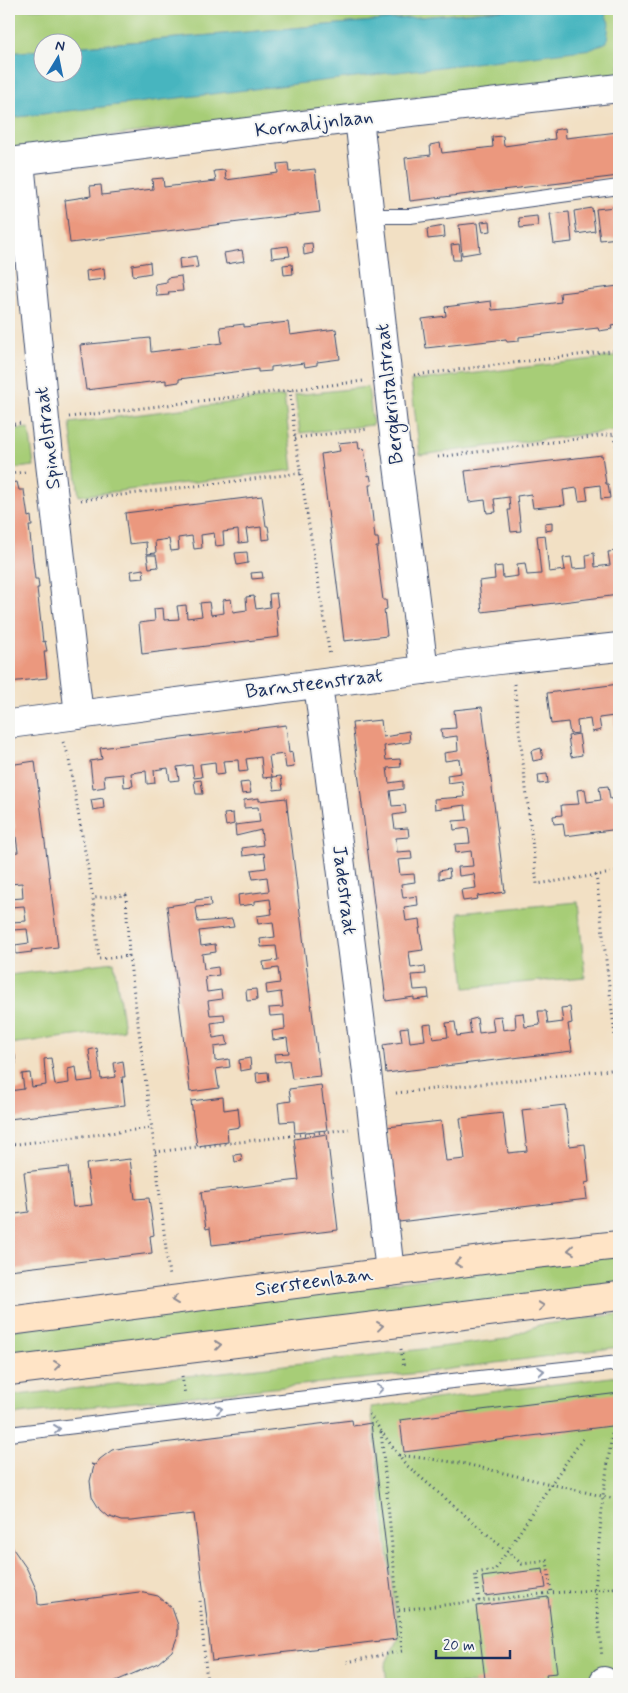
<svg xmlns="http://www.w3.org/2000/svg" width="628" height="1693" font-family="Mynerve,sans-serif">
  <rect width="100%" height="100%" fill="#f6f6f2"/>
  <filter id="ink" filterUnits="userSpaceOnUse"><feTurbulence type="fractalNoise" baseFrequency=".02" numOctaves="2"/><feDisplacementMap in="SourceGraphic" scale="10" xChannelSelector="R" yChannelSelector="G"/><feConvolveMatrix kernelMatrix="1 2 1 2 8 2 1 2 1" color-interpolation-filters="sRGB"/></filter>
  <filter id="wash" filterUnits="userSpaceOnUse"><feTurbulence type="fractalNoise" baseFrequency=".0096" numOctaves="4" result="noise"/><feDisplacementMap in="SourceGraphic" scale="20" xChannelSelector="R" yChannelSelector="G"/><feGaussianBlur stdDeviation="1.12" result="paint"/><feColorMatrix in="noise" values="0 0 0 0 0 0 0 0 0 0 0 0 0 0 0 0 0 1.4 0 .05"/><feComposite in="paint" operator="in"/></filter>
  <g filter="url(#wash)">
    <rect width="100%" height="100%" fill="#f2e0c4"/>
    <!-- green -->
    <path fill="#a7cd77" stroke="#617e6a" d="M9,9H512L73,47L72,42H42V50L9,53Z
      M603,9H619V74L372,102L9,149V118L258,88L609,23Z
      M619,356V430L420,455L411,381Z
      M368,387L373,425L300,433L295,395Z
      M284,396L293,470L79,496L70,423Z
      M29,428L34,466L9,469V430Z
      M578,902L585,977L465,988L458,913Z
      M114,962L124,1030L9,1044V975Z
      M619,1255V1288L9,1364V1330Z
      M619,1314V1347L419,1373L9,1415V1396L365,1356L506,1339L539,1325Z
      M619,1376V1684H387L385,1665L398,1638L371,1407Z"/>
    <!-- water -->
    <path fill="#46b5bf" stroke="#30728e" d="M512,9H603L609,23L607,42L592,49L9,118V53L42,50V72H72L73,47Z"/>
    <g id="blocks">
      <!-- building -->
      <path fill="#eb987e" d="M616,122H619V176L410,201L405,158L431,155L430,145L440,143L442,153L493,147L492,137L503,136L504,146L555,139L554,130L565,128L566,138L618,132Z
        M288,163L289,172L315,169L320,212L70,243L65,200L91,196L90,186L101,185L102,195L153,189L152,179L163,178L164,187L216,181L214,171L225,170L226,180L278,173L277,164Z
        M615,207L618,238L600,240L596,209Z
        M592,208L595,231L577,234L574,211Z
        M569,212L572,242L554,244L550,214Z
        M537,216L538,226L520,228L519,218Z
        M490,221L491,231L483,232L481,222Z
        M477,223L480,252L462,255L459,225Z
        M444,226L445,237L428,239L427,229Z
        M312,243L313,253L304,255L303,244Z
        M459,244L461,260H453L451,245Z
        M288,246L290,256L272,258L271,248Z
        M242,250L244,261L226,264L224,253Z
        M196,256L198,267L180,269L179,259Z
        M150,262L151,273L133,276L132,265Z
        M292,264L293,274L284,275L283,265Z
        M104,268L105,279L87,281L86,271Z
        M181,276L183,291L168,292L169,295L157,296L155,284L167,282V278Z
        M619,286V325L611,326L612,329L599,331L598,328L519,337V341L507,342L506,339L426,348L422,319L446,316L445,307L491,301L492,310L515,308L561,302L560,293Z
        M288,322L290,335L336,329L340,359L317,362V365L305,367L304,363L271,367V371L258,372V369L179,379V382L166,384V380L86,390L80,345L150,338L151,352L222,343L220,327L244,324V327Z
        M358,441L359,449L364,448L368,476L370,475L372,485H369L375,538H378L379,547H376L383,600H386L387,609L384,610L387,636L344,641L321,454L340,451L338,443Z
        M602,455L606,484H608L610,498L601,499L600,485L586,487L588,500L579,501L577,488L563,490L565,505L533,508L531,494L517,496L521,531L511,532L508,510H510L509,497L494,499L496,512L487,513L485,500L469,502L465,471Z
        M17,482L19,490H24L28,517L31,516L32,526H29L35,579H38L39,588H37L43,642L45,641L47,651H44L47,678L9,682V483Z
        M262,496L266,526H268L270,539L262,540L261,527L246,529L248,542L239,543L238,530L223,532L224,545L216,546L214,533L201,535L202,548L194,549L192,536L178,538L179,550L171,551L169,539L155,541L156,553L147,554L146,542L129,544L125,513Z
        M552,522V530L545,531V523Z
        M545,535L549,572L565,570L563,558L571,557L573,569L587,568L586,555L594,553L595,567L610,565L608,552L616,551L619,595L482,612L479,581L495,579L494,567L502,566L503,578L518,576L517,564L525,563L527,575L541,574L537,536Z
        M247,552L248,563L237,565L235,553Z
        M147,555H156L158,567L149,568Z
        M143,569L144,578L132,579L131,571Z
        M262,572L263,578L252,579L251,573Z
        M276,593L278,607H276L279,637L142,654L139,623L155,621L154,609L163,608L164,620L179,619L177,606L186,605L187,618L202,616L200,603L209,602L211,615L224,613L223,600L231,599L233,612L247,610L246,597L254,596L256,609L270,607L269,594Z
        M619,684V729H615L614,716L599,718L601,730L592,732L590,719L577,721L578,733L570,734L568,722L551,724L547,693Z
        M482,707L505,892L477,896L478,899L463,901L461,890L476,888L474,874L459,876L458,867L473,866L471,851L456,853L455,844L470,843L468,828L454,830L453,821L467,820L465,805L435,809L434,799L464,797L462,781L448,783L447,775L461,773L459,759L445,761L444,753L458,751L457,736L442,738L441,729L456,728L454,710Z
        M381,720L383,737L397,735V733L409,731L410,742L384,746L386,760L400,759L401,767L387,768L389,783L403,781V789L390,791L392,806L405,805L406,813L393,815L395,829L408,828L409,837L396,838L397,852L411,851L412,859L398,860L400,875L414,874L415,882L401,884L403,898L417,896L418,905L404,907L406,921L420,919L421,928H419L423,950L409,952L411,968L425,966L426,974L412,975L414,990L428,989L429,998L414,1000V997L386,1001L352,723Z
        M286,725L289,753L292,752L294,767L286,768L284,754L269,756L272,777L263,778L261,757L246,759L248,771L239,772L238,760L223,761L225,774L216,775L215,762L200,764L202,777L194,778L192,765L177,767L179,780L170,781L168,768L154,770L155,783L147,784L146,771L131,773L133,786L124,787L123,774L104,776L105,787L93,789L90,761L102,759L100,748Z
        M579,734L582,755L571,757L568,736Z
        M541,748L543,759L533,761L531,751Z
        M35,761L58,947L31,950L32,952L16,954L15,945L29,943L27,929L13,930L12,922L26,921L24,906L10,907L9,899L23,898L22,883L9,884V853L18,852L16,837L9,838V829L15,828L13,814H9V806H12L10,791H9V765Z
        M547,774L548,783L539,784L538,775Z
        M281,776L283,789L274,790L272,777Z
        M201,780L203,794H196L194,781Z
        M249,782L251,793L242,794L240,783Z
        M608,786L610,799L619,798V829L565,836L563,823L554,824L553,816L562,815L561,805L579,804L577,790L585,789L587,802L601,800L599,787Z
        M103,798L104,808L93,810L91,800Z
        M259,798V801L286,798L320,1076L292,1079L289,1060L275,1062L274,1054L289,1053L287,1038L273,1040L272,1031L285,1029L284,1015L270,1016L269,1008L283,1007L281,992L267,994L266,985L280,983L278,968L264,970L263,962L278,960L276,946L261,947L260,939L275,937L273,922L258,924L257,916L272,914L270,899L255,901V904L239,906L238,895L269,891L267,877L253,879L251,870L266,868L264,853L243,856L242,848L263,845L261,830L236,836L235,825L260,822L258,807L244,808V800Z
        M233,813L234,824L226,826L224,814Z
        M449,869L450,877L439,879V871Z
        M210,898L211,906L196,907L198,922L232,919L234,927L199,931L201,946L215,944L216,952L202,954L204,969L218,967L219,975L205,977L207,992L221,990L222,999L208,1001L210,1015L224,1014L225,1021L211,1023L213,1038L226,1036L228,1045L214,1047L215,1061L229,1059L230,1067L216,1069L219,1088L190,1092L167,906L195,902V900Z
        M256,989L257,1000L247,1001L246,990Z
        M570,1007L572,1023L568,1024L572,1051L386,1073L383,1045L402,1042L400,1028L408,1027L410,1042L425,1040L423,1025L431,1024L433,1039L448,1037L446,1023L455,1022L457,1036L471,1034L469,1020L477,1018L479,1033L494,1031L492,1017L501,1016L503,1030L516,1028L515,1014L523,1013L525,1027L540,1025L538,1011H546L548,1024L563,1022L561,1008Z
        M97,1048L101,1079L116,1077L114,1063L123,1061L125,1077H122L125,1105L9,1119V1091L24,1089L22,1074L30,1073L32,1087L46,1085L44,1059L51,1058L55,1085L69,1083L68,1069L76,1067L78,1082L93,1080L89,1050Z
        M9,1055H15L16,1064L9,1065Z
        M250,1058L251,1069L240,1071L239,1060Z
        M268,1072L269,1081L257,1083L256,1073Z
        M321,1085L327,1130L295,1133L294,1121L280,1122L278,1103L291,1101L289,1089Z
        M223,1097L224,1110L238,1108L240,1127L227,1129L228,1142L197,1146L191,1101Z
        M565,1105L570,1146L585,1144L589,1182L585,1183L587,1199L399,1222L387,1127L441,1121L446,1161L465,1159L460,1118L503,1113L508,1153L527,1151L522,1110Z
        M327,1134L338,1230L212,1245L210,1228L206,1229L201,1192L299,1180L294,1139Z
        M241,1154L242,1161L235,1162L234,1155Z
        M130,1159L135,1199L149,1198L154,1235L150,1236L152,1253L9,1270V1215L29,1212L24,1172L68,1167L73,1207L92,1205L86,1164Z
        M619,1393V1425L404,1452L400,1420Z
        M352,1420L353,1426L371,1423L397,1639L212,1661L194,1514L131,1521H121L107,1516L100,1510L92,1497L90,1481L94,1466L91,1464L95,1465L100,1459L112,1450L122,1448Z
        M9,1543L27,1569L37,1591L38,1604L40,1605L139,1592L158,1596L172,1608L178,1625V1635L172,1651L158,1663L109,1684H9Z
        M543,1569L546,1588L485,1596L482,1577Z
        M548,1597L557,1673L546,1674L547,1684H475L474,1681L485,1679L476,1606Z"/>
    </g>
  </g>
  <g filter="url(#ink)">
    <use href="#blocks" fill-opacity="0" stroke="#3b4a6d" stroke-width="1"/>
    <g fill="none" stroke-linecap="round" stroke-linejoin="round">
      <!-- service casing -->
      <g stroke="#3b4a6d" stroke-width="16">
        <path id="service" d="M371,216H410L619,187
          M9,1434L406,1386L619,1363"/>
      </g>
      <!-- minor casing -->
      <g stroke="#3b4a6d" stroke-width="30">
        <path id="minor" d="M359,118L393,426L424,670
          M20,161L45,420L79,715
          M9,162L359,118L619,88
          M318,684L370,1096L390,1272
          M9,724L499,660L619,647
          M604,1681L605,1684"/>
      </g>
      <!-- secondary casing -->
      <g stroke="#3b4a6d" stroke-width="30">
        <path id="secondary" d="M9,1321L506,1257L619,1245
          M9,1371L619,1296"/>
      </g>
      <!-- path -->
      <path stroke="#3b4a6d" stroke-width="3" stroke-dasharray="1 4" stroke-linecap="butt" d="M414,375L619,350
        M290,390L295,438L330,656
        M69,417L363,381
        M9,425L21,423
        M619,433L615,434L619,469
        M295,438L369,429
        M438,457L615,434
        M9,474L25,472
        M81,500L301,473
        M514,684L537,884L619,872
        M63,742L68,754L93,898
        M596,875L619,1070
        M126,895L129,956L99,959L93,898Z
        M129,956L155,1152L169,1276
        M396,1093L619,1069
        M9,1145L151,1128
        M155,1152L349,1129
        M401,1349L404,1368
        M182,1376L185,1395
        M369,1414L404,1463L522,1564L547,1561L551,1593L595,1590L602,1657
        M612,1434L603,1496L595,1590L619,1587
        M399,1455L461,1463L619,1500
        M200,1601L207,1683
        M479,1601L475,1573L495,1570L551,1484L584,1437
        M399,1610L551,1593
        M347,1662L402,1651L381,1431"/>
      <!-- service -->
      <use href="#service" stroke="#fff" stroke-width="14"/>
      <!-- minor -->
      <use href="#minor" stroke="#fff" stroke-width="28"/>
      <!-- secondary -->
      <use href="#secondary" stroke="#ffe4c6" stroke-width="28"/>
    </g>
    <!-- one-way arrows -->
    <defs><path id="oneway-chevron" d="M-2-3.5L2.5 0L-2 3.5" fill="none" stroke-width="1.6" stroke-linecap="round" stroke-linejoin="round" transform="scale(1.25)"/></defs>
    <g stroke="#8d8a92">
      <use href="#oneway-chevron" transform="translate(571 1250) rotate(174)"/>
      <use href="#oneway-chevron" transform="translate(458 1263) rotate(173)"/>
      <use href="#oneway-chevron" transform="translate(175 1300) rotate(173)"/>
      <use href="#oneway-chevron" transform="translate(541 1306) rotate(-7)"/>
      <use href="#oneway-chevron" transform="translate(380 1326) rotate(-7)"/>
      <use href="#oneway-chevron" transform="translate(218 1345) rotate(-7)"/>
      <use href="#oneway-chevron" transform="translate(57 1365) rotate(-7)"/>
    </g>
    <g stroke="#8d97ae">
      <use href="#oneway-chevron" transform="translate(541 1371) rotate(-6)"/>
      <use href="#oneway-chevron" transform="translate(380 1389) rotate(-7)"/>
      <use href="#oneway-chevron" transform="translate(219 1409) rotate(-7)"/>
      <use href="#oneway-chevron" transform="translate(57 1429) rotate(-7)"/>
    </g>
  </g>
  <g text-anchor="middle" dominant-baseline="central" stroke-width="4" stroke-linejoin="round" paint-order="stroke">
    <!-- street labels -->
    <g font-size="20" fill="#1b2f5e" stroke="#f6f6f2">
      <text transform="translate(314 124) rotate(-7)">Kornalijnlaan</text>
      <text transform="translate(390 394) rotate(-96)">Bergkristalstraat</text>
      <text transform="translate(48 438) rotate(-97)">Spinelstraat</text>
      <text transform="translate(314 684) rotate(-7)">Barnsteenstraat</text>
      <text transform="translate(344 890) rotate(83)">Jadestraat</text>
      <text transform="translate(314 1282) rotate(-8)">Siersteenlaan</text>
    </g>
  </g>
  <!-- margin -->
  <rect width="628" height="1693" fill="none" stroke="#f6f6f2" stroke-width="30"/>
  <!-- north arrow -->
  <g transform="translate(58 58) rotate(10)"><circle r="24" fill="#f6f6f2" stroke="#9ea6b7"/>
  <path d="M0-4L9 19L0 12L-9 19Z" fill="#1f6fb2"/>
  <text y="-8" font-size="14" font-weight="bold" text-anchor="middle" fill="#1b2f5e">N</text>
  </g>
  <!-- scale -->
  <path d="M436 1650v8h74v-8" fill="none" stroke="#1b2f5e" stroke-width="2.5"/>
  <text x="443" y="1650" font-size="15" fill="#1b2f5e" stroke="#f6f6f2" stroke-width="4" paint-order="stroke">20 m</text>
</svg>
